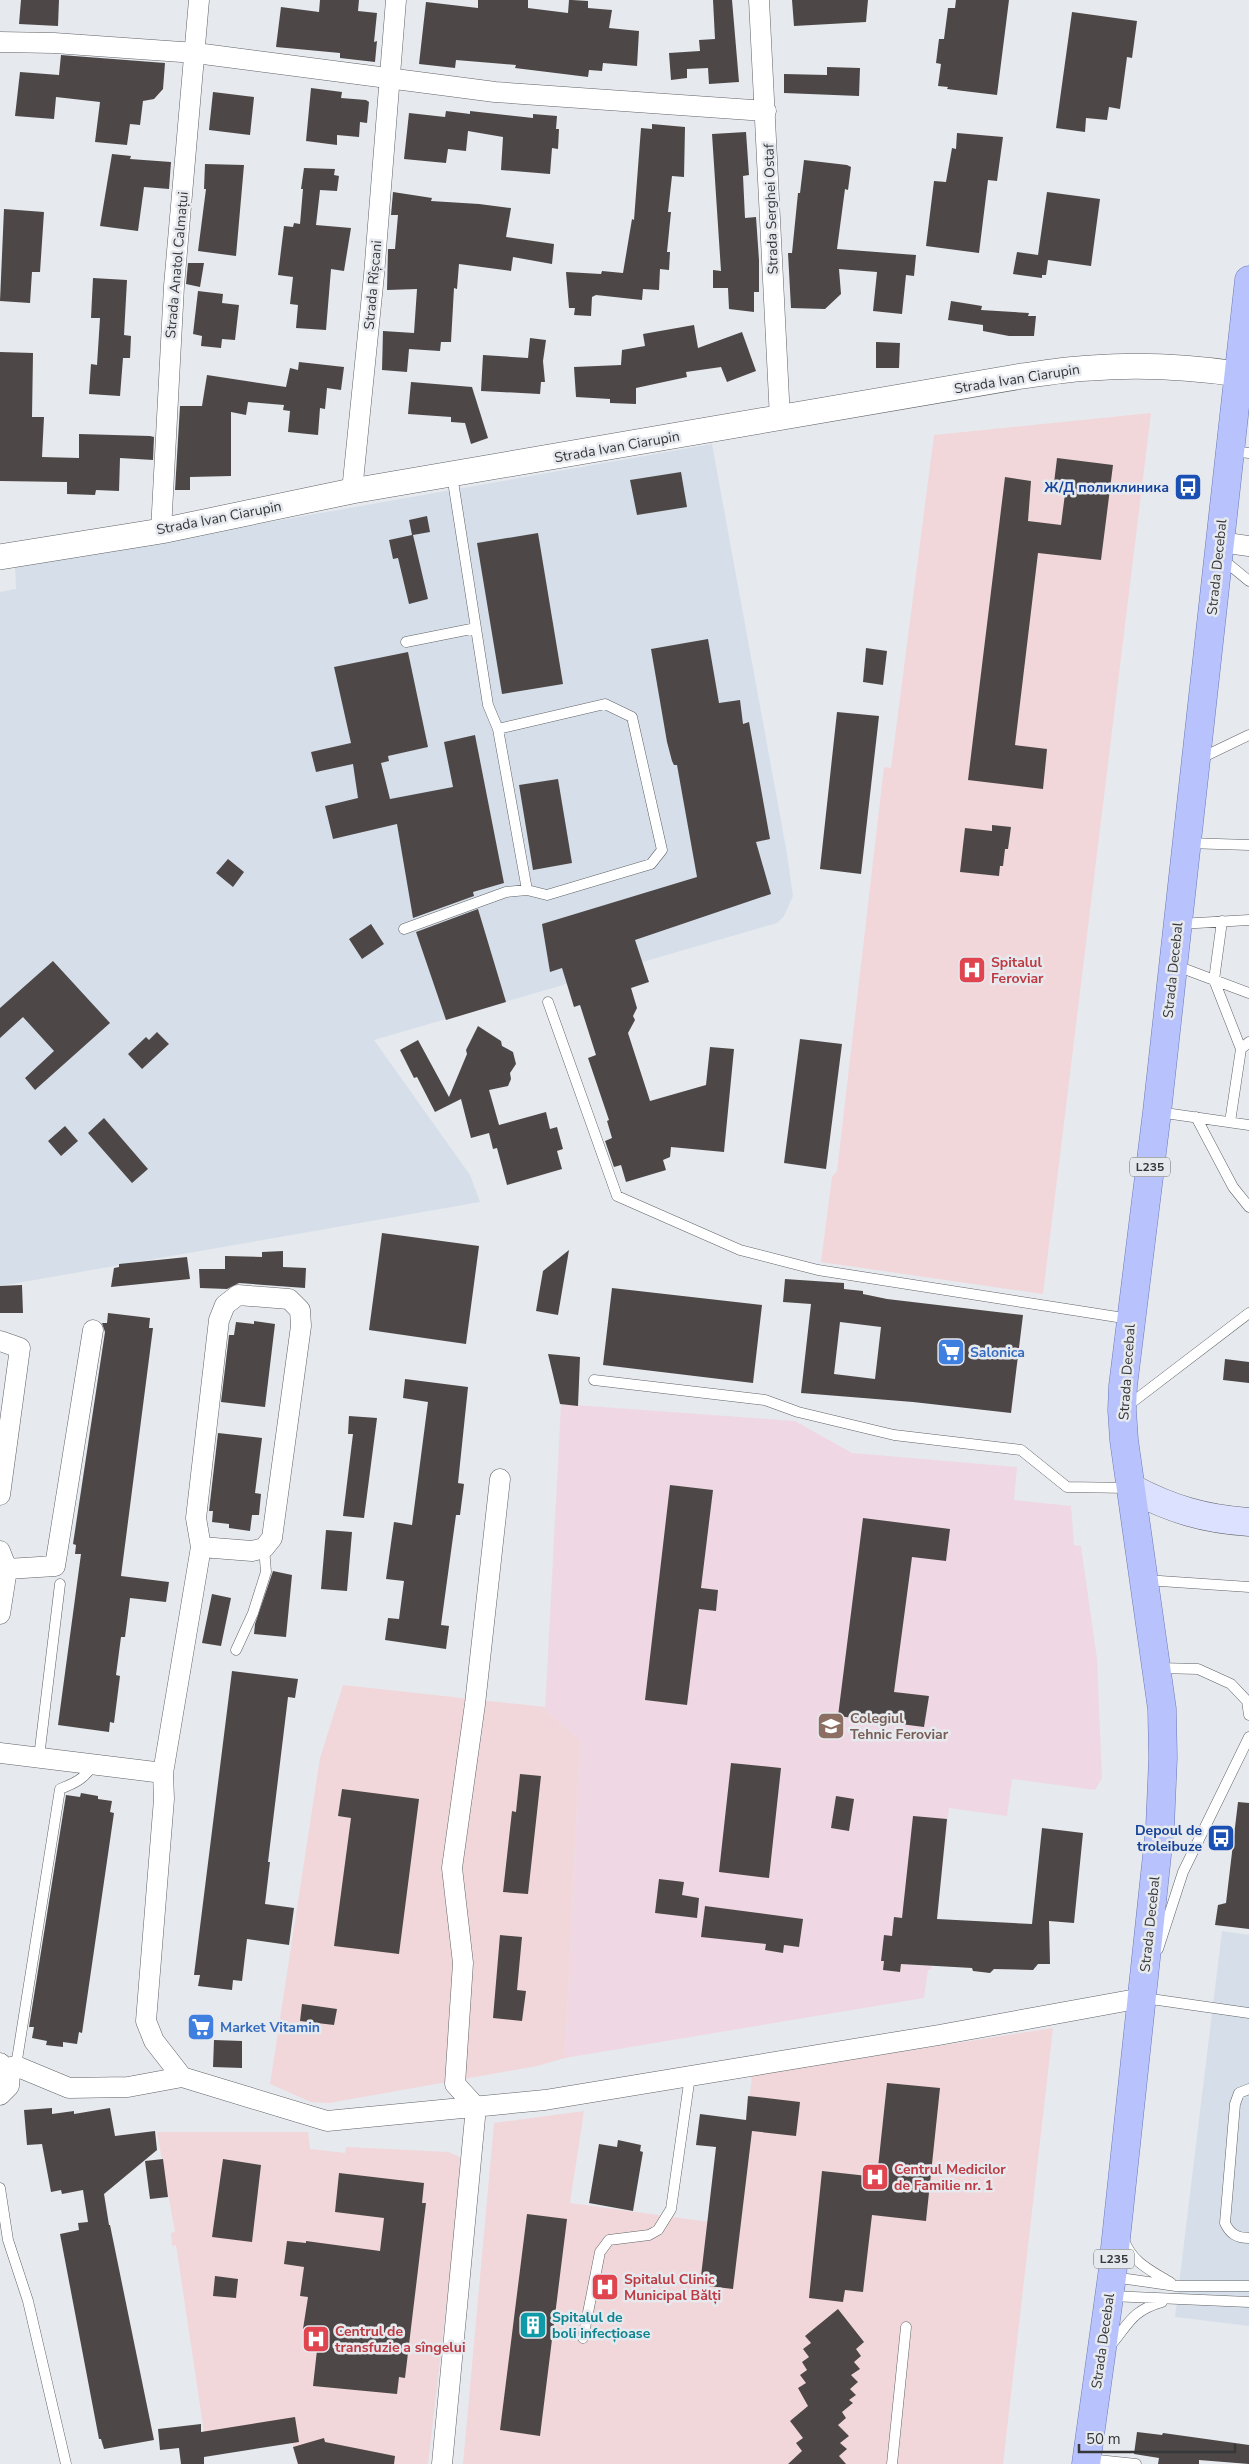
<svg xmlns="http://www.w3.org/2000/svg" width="1249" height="2464" font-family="'Nunito Sans',sans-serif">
  <rect width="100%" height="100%" fill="#e6e9ee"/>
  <!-- built -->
  <path fill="#d6dfe9" d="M712,444L786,848L793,896L784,916L777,923L374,1040L470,1175L480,1202L0,1286V592L16,589L15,567Z
    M1222,1931L1249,1935V2326L1175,2317Z"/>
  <!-- education -->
  <path fill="#efd8e3" d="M561,1404L795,1421L852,1453L1017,1467L1014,1500L1071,1506L1074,1545L1081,1546L1097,1659L1102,1778L1095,1790L1012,1779L1007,1816L949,1808L931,1970H928L924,1998L565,2058L580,1740L545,1711Z"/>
  <!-- medical -->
  <path fill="#f2d7da" d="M1151,413L1043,1294L821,1262L832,1177L837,1171L884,767L891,768L934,435Z
    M343,1685L545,1707V1711L580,1740L565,2058L537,2066L329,2103L311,2102L270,2084L320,1758Z
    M1053,2028L1003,2464H463L494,2123L584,2111L570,2203L709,2222L746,2131L752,2075Z
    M157,2132H308L310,2149L345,2153L346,2147L448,2152L458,2156L463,2162L428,2464H297L292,2442L204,2432L176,2245L172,2246L171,2233L175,2232Z"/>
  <!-- building -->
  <path fill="#4d4847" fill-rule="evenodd" d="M21,0H59L58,26L19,24Z
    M320,0H359L358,11L377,13L374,42L377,41L375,62L340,58V53L276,47L281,7L319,12Z
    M478,0H528V8L568,13L569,0H572L588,1V8L612,10L609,28L639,31L637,66L603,63L602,71L589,70L588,77L515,68L516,65L456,60L455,68L419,64L426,2L478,8Z
    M713,0H732L739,82L709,84L708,68L687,69V78L671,80L669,53L700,51L699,40L715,39Z
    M792,0H868L866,22L794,26Z
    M956,0H1009L997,95L947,89L948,87L938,86L941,64L936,63L939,39H944L948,8H955Z
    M1072,12L1137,21L1132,58L1127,57L1120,109L1109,107L1107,120L1086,118L1085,132L1056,128Z
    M61,55L165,63L163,89L154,99L143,101L140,125L130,124L127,145L95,142L100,102L56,97L54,119L15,116L20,72L59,75Z
    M827,67L860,68L859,96L784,93V74L827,75Z
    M311,88L342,92L341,98L366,100L369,102L367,123L360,122L359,137L337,135V145L306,141Z
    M213,92L254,97L250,135L209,130Z
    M446,111L470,114V111L533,118V114L557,116L556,129H559L558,149L552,148L550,174L501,170L503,137L468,131L466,151L448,149L446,163L404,159L409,113L445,117Z
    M652,124L685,127L684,177L672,176L668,212H671L667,252H670L669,270L660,269L659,290L643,289L642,300L596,295L592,297L591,316L574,315L575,308H569L566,272L601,274L602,271L623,273L632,219L634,220L641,128L652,129Z
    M746,132L749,175L743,176L745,218L756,217L759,260V292H754V312L729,309L728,288H713V270L721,271L712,134Z
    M957,133L1003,137L997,181L988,180L979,253L926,246L934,181L946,182L952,148L956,149Z
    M112,154L131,156L130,159L171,162L169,189L144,187L138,231L100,226Z
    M804,160L847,165L851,167L848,190L845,189L837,249L916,255L914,276L906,275L902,314L873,311L877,272L839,269L841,294L825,309L791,308L788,253H792L798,193H800Z
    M205,164L244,165L236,256L198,251L206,189H204Z
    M304,168L335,169L334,175L339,176L337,191L320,190L316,225L351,228L344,271L331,269L326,330L296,328L298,305L290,304L293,277L278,275L284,226L293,227L294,223L300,224L303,189H301Z
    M393,192L432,198L431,201L479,204L511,208L506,237L554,244L552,264L513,257L511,271L459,264L457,289L454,288L451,342H441L440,351L409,349L407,372L382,370L383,331L414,333L417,289L387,290L388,249H395L398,215H391Z
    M1047,192L1100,199L1091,266L1048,260L1046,275H1042V278L1013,274L1017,252L1038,255Z
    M4,209L44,212L40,272H32L30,303L0,301Z
    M188,263H204L200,287L186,284Z
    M93,278L127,280L124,335L131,336L130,358H123L120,396L89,394L91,364L97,365L100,318H91Z
    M198,291L223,294L222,303L239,305L235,340L222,339L221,348L201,346L202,336L193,334Z
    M951,301L982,306L981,310L1029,313L1028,316H1036L1034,336H1009L983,331V325L948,320Z
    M694,325L698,348L742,332L756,371L727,382L721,367L686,372L687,377L636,388V404L610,403V399L576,397L574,367L621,365L622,350L645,346L643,334Z
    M530,338L546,340L543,361L545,382H541L540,394L481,391L483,355L528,358Z
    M876,342L900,343L899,368H876Z
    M0,352L33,353L32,417H44L42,457L79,458V434L150,436L154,437L153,460L120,458L119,491L96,490L95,495L67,494V482L0,481Z
    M299,362L344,367L341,390L327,388L325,409L320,408L318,435L288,432L290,411L283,410L284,405L248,402L246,415L231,412V476L190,477V490H175L180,406H202L207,375L286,387L290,368L298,370Z
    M411,382L472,387L488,438L471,444L465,423L451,422V417L408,414Z
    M1057,458L1113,465L1101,560L1038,553L1015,745L1047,749L1043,789L968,780L1005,477L1031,481L1028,521L1061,525L1066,486L1054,483Z
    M681,472L687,507L637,515L630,480Z
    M427,516L430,532L413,535L428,599L409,604L398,558L393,559L389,540L412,535L409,520Z
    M538,533L563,684L502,694L477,543Z
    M708,639L719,703L740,700L743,724L749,722L770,839L756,842L771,894L635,940L649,982L631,988L637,1008L633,1016L635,1020L628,1033L650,1101L706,1085L710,1047L734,1049L724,1152L671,1147L670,1157L663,1160L666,1170L626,1182L621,1165L614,1167L605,1141L612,1138L607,1121L609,1120L588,1058L596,1055L580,1005L574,1007L562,968L550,972L542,924L697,877L677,765H674L672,761L667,742L651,649Z
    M866,648L887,651L883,685L863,682Z
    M408,652L428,747L388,756L389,761L381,763L390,799L453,787L444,742L475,735L504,883L473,892L474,896L413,918L397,824L333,839L325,806L358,798L353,764L316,772L311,752L351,743L334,667Z
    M837,712L879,716L861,874L820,869Z
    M558,779L572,863L533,870L519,785Z
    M992,825L1011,827L1008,849H1005L1003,866H1000L999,876L960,872L965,828L992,831Z
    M228,859L244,872L233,887L216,873Z
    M478,909L506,1002L446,1020L416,932Z
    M371,924L384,944L362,959L349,939Z
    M53,961L110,1023L35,1090L25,1078L54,1051L23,1017L0,1038V1008Z
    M478,1026L501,1041L502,1046L513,1052L516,1064L510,1073L511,1079L508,1086L489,1090L499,1125L546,1112L550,1129L557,1127L563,1149L557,1151L562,1169L507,1185L497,1148L493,1149L489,1133L471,1138L461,1099L435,1112L417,1077L414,1078L400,1050L418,1040L449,1097L467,1054L466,1050Z
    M157,1032L169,1044L142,1069L128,1054L146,1037L149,1040Z
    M800,1039L842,1044L826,1169L784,1163Z
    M104,1118L148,1169L132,1183L88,1133Z
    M65,1126L78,1141L61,1156L48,1141Z
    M382,1233L479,1246L466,1344L369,1330Z
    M569,1250L558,1315L536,1311L543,1271Z
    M283,1251V1267L306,1268L305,1288L239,1283L227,1289L200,1288L199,1269H225V1256L262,1257V1252Z
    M187,1257L190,1279L111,1287L114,1268L119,1267V1264Z
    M785,1279L844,1283V1289L863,1291V1294L887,1299L1023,1315L1011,1413L913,1402L801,1393L811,1304L783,1302ZM840,1322L881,1327L875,1379L834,1374Z
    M22,1285L23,1313H0V1286Z
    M612,1288L762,1305L753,1383L603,1365Z
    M108,1313L150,1318L149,1328H153L121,1576L169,1582L166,1602L130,1598L125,1637H121L116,1675L120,1676L114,1723L110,1722L109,1732L58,1725L81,1554H75L76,1545L73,1544L105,1332L102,1323H107Z
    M254,1321L275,1324L265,1407L221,1402L229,1335H234L236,1322L254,1324Z
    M548,1354L580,1357L578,1406L560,1404Z
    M1225,1359L1249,1362V1383L1223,1380Z
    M405,1379L468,1387L458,1483L464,1484L460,1515H456L441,1625L449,1626L446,1649L385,1640L388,1618L399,1619L404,1581L386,1579L394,1522L412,1525L428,1402L403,1398Z
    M349,1416L377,1418L364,1518L343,1516L353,1434H348Z
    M218,1433L262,1438L255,1493L261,1494L259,1515H252L250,1531L229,1528V1524L212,1522L213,1511H209Z
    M670,1485L713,1490L701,1588L718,1590L716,1611L699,1609L687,1705L645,1700Z
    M863,1518L950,1529L946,1561L912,1557L894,1692L929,1696L924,1727L838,1716Z
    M326,1530L352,1532L347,1591L321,1589Z
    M273,1571L292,1575L286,1637L254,1634L255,1624Z
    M212,1594L231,1598L221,1646L202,1643Z
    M232,1671L298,1679L295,1698L288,1697L268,1862H270L265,1904L294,1908L289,1945L247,1939L242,1981L233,1980L232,1990L198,1986L200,1975H194Z
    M731,1763L781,1768L769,1878L719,1872Z
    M520,1774L541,1776L528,1894L503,1892L512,1811L516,1812Z
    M342,1789L419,1799L399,1954L334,1946L351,1818L338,1816Z
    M81,1793L98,1796V1799L112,1801L110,1812L114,1813L82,2033L79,2032L77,2044L63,2042V2047L46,2045L47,2041L32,2038L34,2027H29L66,1795L80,1797Z
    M836,1796L854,1799L849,1831L831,1828Z
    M1238,1802L1249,1803V1929L1215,1925L1218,1905L1226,1903Z
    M913,1816L947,1819L937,1919L1032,1924L1042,1828L1083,1833L1074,1923L1049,1921L1050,1964H1038L1033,1970L994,1969L990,1973L973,1971L972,1968L901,1964L900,1972L883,1970L884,1961H881L884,1935L892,1936L894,1917L902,1918Z
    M659,1879L684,1882L682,1895L699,1898L697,1918L655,1913Z
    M705,1906L803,1919L799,1947L784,1945L783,1953L765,1950L766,1944L701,1937Z
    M500,1935L522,1937L517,1990L526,1991L522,2021L493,2018Z
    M302,2004L337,2009L334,2025L300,2021Z
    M214,2040L242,2041V2068L213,2067Z
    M887,2083L940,2088L926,2221L872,2215L863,2292L845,2290L843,2302L809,2298L822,2171L877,2177Z
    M748,2096L800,2102L796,2136L752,2131L733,2289L700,2285L716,2147L696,2145L700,2114L746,2120Z
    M52,2108V2114L74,2111V2114L110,2108L115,2136L155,2131L157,2150L104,2194L109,2225H110L154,2440L104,2449L101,2439H99L60,2234L79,2230L78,2223L88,2222L83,2190L62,2194L61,2190L51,2192L42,2144L27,2145L24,2110Z
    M618,2140L641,2145L640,2151L643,2152L633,2211L589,2203L599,2144L617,2147Z
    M163,2159L168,2197L150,2199L145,2161Z
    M223,2159L261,2165L252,2242L212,2237Z
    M339,2173L424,2183L422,2203H426L405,2378L399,2377L397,2394L313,2386L319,2332L303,2329L308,2297L300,2296L304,2267L284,2264L287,2241L306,2243V2241L380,2251L384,2218L335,2212Z
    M527,2214L567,2219L540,2436L500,2430Z
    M215,2276L238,2279L236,2298L213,2296Z
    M838,2309L864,2342L856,2349L861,2356L854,2362L860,2369L851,2375L858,2382L850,2389L856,2395L849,2400L853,2403L842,2412L846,2418L838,2425L849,2436L840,2443L847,2449L839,2456L846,2464H788L802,2451L796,2443L803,2438L790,2421L808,2406L798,2388L806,2383L800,2375L807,2370L802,2362L809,2357L803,2349L811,2343L805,2336Z
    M295,2417L299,2442L204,2457V2464H181L179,2448L160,2450L158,2429L201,2424V2432Z
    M1137,2432L1162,2435L1163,2433L1249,2445V2464L1199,2460V2464H1158L1159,2458L1134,2454Z
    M324,2438L325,2442L395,2456L394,2464H298L293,2447Z"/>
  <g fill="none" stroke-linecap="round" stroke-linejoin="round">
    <!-- service casing -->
    <g stroke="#5f6266" stroke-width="11">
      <path id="service" d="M1232,451L1249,453
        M452,475L488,705L498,729
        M1221,558L1249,581
        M406,642L476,628
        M605,704L632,717L662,850L651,864L547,895L527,890L498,729Z
        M1199,759L1249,735
        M1187,843L1249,845
        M1222,921L1214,980L1241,1049L1230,1122
        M1179,924L1249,920
        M404,929L506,892L527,890
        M1174,965L1249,993
        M548,1002L617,1196L740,1250L818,1270L1130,1319
        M1241,1049L1249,1042
        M1158,1112L1249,1125
        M1196,1117L1233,1187L1249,1207
        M594,1380L765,1400L798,1412L894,1435L1021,1450L1067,1487L1130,1488
        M1126,1407L1249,1313
        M1145,1580L1249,1587
        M236,1650L253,1613L266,1572L264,1548
        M1159,1668L1198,1669L1231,1684L1247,1701L1249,1715
        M39,1757L60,1584
        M1158,1949L1183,1872L1249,1737
        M1144,1998L1249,2013
        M16,2066L60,1789C75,1783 84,1779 92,1766
        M1249,2089L1239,2093L1235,2104L1225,2223C1230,2234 1237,2238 1249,2238
        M0,2188L8,2240L28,2301L66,2464
        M1124,2240C1132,2263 1152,2271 1171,2283
        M1113,2277L1176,2286H1249
        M1110,2296L1249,2302
        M583,2338L600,2252L609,2240L649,2235L658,2230L671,2209L690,2076
        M1110,2346C1129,2324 1131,2311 1162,2302
        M1088,2459L1136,2464
        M892,2464L906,2327"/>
    </g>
    <!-- minor casing -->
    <g stroke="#5f6266" stroke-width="21">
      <path id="minor" d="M759,0L780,419
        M0,42L54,43L196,53L495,92L766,111
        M352,491L374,275L396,0
        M161,531L174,286L199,0
        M1220,542L1249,546
        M0,1341L20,1348L0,1495
        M0,1551L7,1569
        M0,1614L7,1569L55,1566L93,1330
        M0,1753L163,1773L164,1799L146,2021L154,2041L182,2077
        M163,1773L201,1547L196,1518L219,1320L225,1305L238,1295L289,1299L300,1310L301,1326L272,1538L264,1548L252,1551L201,1547
        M0,2063L10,2073L9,2086L0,2095
        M7,2068L16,2066L69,2088L128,2087L182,2077L327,2121L545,2100L939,2035L1142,1998
        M442,2464L476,2107L455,2084L463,1963L452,1868L475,1704L500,1479"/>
    </g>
    <!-- tertiary casing -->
    <g stroke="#5f6266" stroke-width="26">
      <path id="tertiary" d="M0,557L161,531L352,491L1022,376C1045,373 1068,369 1091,368C1140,364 1190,367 1238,374"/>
    </g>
    <!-- secondary casing -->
    <g stroke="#5f6266" stroke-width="29">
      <path id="secondary" d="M1131,1488C1171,1509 1204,1519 1249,1522"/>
    </g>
    <!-- primary casing -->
    <g stroke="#6b78b8" stroke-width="29">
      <path id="primary" d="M1086,2464L1112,2276L1160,1827L1163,1758L1162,1709L1124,1440L1122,1410L1123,1386L1157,1112L1249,280"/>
    </g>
    <!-- service -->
    <use href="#service" stroke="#fff" stroke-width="10"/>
    <!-- minor -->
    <use href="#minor" stroke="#fff" stroke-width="20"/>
    <!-- tertiary -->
    <use href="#tertiary" stroke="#fff" stroke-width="25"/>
    <!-- secondary -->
    <use href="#secondary" stroke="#dbe1fe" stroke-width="28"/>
    <!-- primary -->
    <use href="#primary" stroke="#b8c3fd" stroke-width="28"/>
  </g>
  <!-- icons -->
  <defs>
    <g id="bus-square" transform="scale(1.4375)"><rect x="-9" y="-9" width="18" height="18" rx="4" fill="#1a4fb4" stroke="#e6e9ee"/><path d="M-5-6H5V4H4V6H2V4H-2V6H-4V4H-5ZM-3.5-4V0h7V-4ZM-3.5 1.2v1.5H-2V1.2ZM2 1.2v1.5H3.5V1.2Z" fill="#fff"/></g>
    <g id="hospital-square" transform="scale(1.4375)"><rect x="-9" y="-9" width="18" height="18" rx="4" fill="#e0444e" stroke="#e6e9ee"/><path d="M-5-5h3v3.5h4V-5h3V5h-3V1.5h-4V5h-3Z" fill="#fff"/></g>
    <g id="supermarket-square" transform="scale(1.4375)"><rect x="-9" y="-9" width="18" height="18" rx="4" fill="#3f7fe0" stroke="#e6e9ee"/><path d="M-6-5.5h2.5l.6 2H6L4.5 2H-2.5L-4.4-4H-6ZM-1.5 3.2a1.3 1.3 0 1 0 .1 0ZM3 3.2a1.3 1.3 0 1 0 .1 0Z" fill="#fff"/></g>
    <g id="university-square" transform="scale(1.4375)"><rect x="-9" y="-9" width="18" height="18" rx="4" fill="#8d6e63" stroke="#e6e9ee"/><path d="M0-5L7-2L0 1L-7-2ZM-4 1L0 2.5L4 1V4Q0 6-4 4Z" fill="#fff"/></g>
    <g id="building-square" transform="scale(1.4375)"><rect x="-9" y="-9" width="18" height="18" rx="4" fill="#0f9aa8" stroke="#e6e9ee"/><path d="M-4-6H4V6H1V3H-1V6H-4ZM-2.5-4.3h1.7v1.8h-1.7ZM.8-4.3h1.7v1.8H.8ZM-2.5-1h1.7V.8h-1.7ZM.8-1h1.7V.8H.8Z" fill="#fff"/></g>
  </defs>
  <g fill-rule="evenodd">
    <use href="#bus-square" x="1188" y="487"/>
    <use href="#hospital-square" x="972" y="970"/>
    <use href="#supermarket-square" x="951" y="1352"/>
    <use href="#university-square" x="831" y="1726"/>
    <use href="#bus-square" x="1221" y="1838"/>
    <use href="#supermarket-square" x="201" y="2027"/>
    <use href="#hospital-square" x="875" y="2177"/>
    <use href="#hospital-square" x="605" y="2287"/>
    <use href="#building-square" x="533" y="2325"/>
    <use href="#hospital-square" x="316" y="2339"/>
  </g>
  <g text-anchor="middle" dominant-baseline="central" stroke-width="5" stroke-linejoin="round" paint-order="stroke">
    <!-- shield labels -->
    <g fill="#e6e9ee" stroke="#6b6c6f" stroke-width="1">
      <rect x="1130" y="1157.5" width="40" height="19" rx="4"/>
      <rect x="1094" y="2249.5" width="40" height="19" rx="4"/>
    </g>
    <g font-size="12" font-weight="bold" fill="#363739">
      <text x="1150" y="1167">L235</text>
      <text x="1114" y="2259">L235</text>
    </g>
    <!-- street labels -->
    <g font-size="14" fill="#363739" stroke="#e6e9ee">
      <text transform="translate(771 209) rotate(-92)">Strada Serghei Ostaf</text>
      <text transform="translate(177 265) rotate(-85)">Strada Anatol Calmațui</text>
      <text transform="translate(373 285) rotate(-85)">Strada Rîșcani</text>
      <text transform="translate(1017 379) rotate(-9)">Strada Ivan Ciarupin</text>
      <text transform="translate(617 447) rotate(-10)">Strada Ivan Ciarupin</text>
      <text transform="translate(219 518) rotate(-11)">Strada Ivan Ciarupin</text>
      <text transform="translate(1217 567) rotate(-84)">Strada Decebal</text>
      <text transform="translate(1173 970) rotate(-84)">Strada Decebal</text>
      <text transform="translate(1127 1372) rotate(-86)">Strada Decebal</text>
      <text transform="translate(1150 1924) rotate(-84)">Strada Decebal</text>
      <text transform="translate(1103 2341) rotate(-82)">Strada Decebal</text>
    </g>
    <!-- transit labels -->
    <g font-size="14" font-weight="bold" fill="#164399" stroke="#e6e9ee" text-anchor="end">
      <text x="1169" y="487">Ж/Д поликлиника</text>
      <text x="1202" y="1830">Depoul de<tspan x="1202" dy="16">troleibuze</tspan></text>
    </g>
    <!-- health labels -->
    <g font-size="14" font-weight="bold" fill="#be3a42" stroke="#e6e9ee" text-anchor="start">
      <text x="991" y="962">Spitalul<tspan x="991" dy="16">Feroviar</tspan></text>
      <text x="894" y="2169">Centrul Medicilor<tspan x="894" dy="16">de Familie nr. 1</tspan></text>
      <text x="624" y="2279">Spitalul Clinic<tspan x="624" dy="16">Municipal Bălți</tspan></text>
      <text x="335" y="2331">Centrul de<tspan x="335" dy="16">transfuzie a sîngelui</tspan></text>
    </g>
    <!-- shop labels -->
    <g font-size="14" font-weight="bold" fill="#366cbe" stroke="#e6e9ee" text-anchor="start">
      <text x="970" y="1352">Salonica</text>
      <text x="220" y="2027">Market Vitamin</text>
    </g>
    <!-- education labels -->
    <g font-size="14" font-weight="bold" fill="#785e54" stroke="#e6e9ee" text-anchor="start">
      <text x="850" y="1718">Colegiul<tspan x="850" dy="16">Tehnic Feroviar</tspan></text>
    </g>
    <!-- culture labels -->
    <g font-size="14" font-weight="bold" fill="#0d838f" stroke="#e6e9ee" text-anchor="start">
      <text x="552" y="2317">Spitalul de<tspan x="552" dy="16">boli infecțioase</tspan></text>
    </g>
  </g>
  <!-- scale -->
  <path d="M1079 2444v8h156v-8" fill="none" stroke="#363739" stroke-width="2.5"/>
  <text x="1086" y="2444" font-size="15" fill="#363739" stroke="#e6e9ee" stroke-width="4" paint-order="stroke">50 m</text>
</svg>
